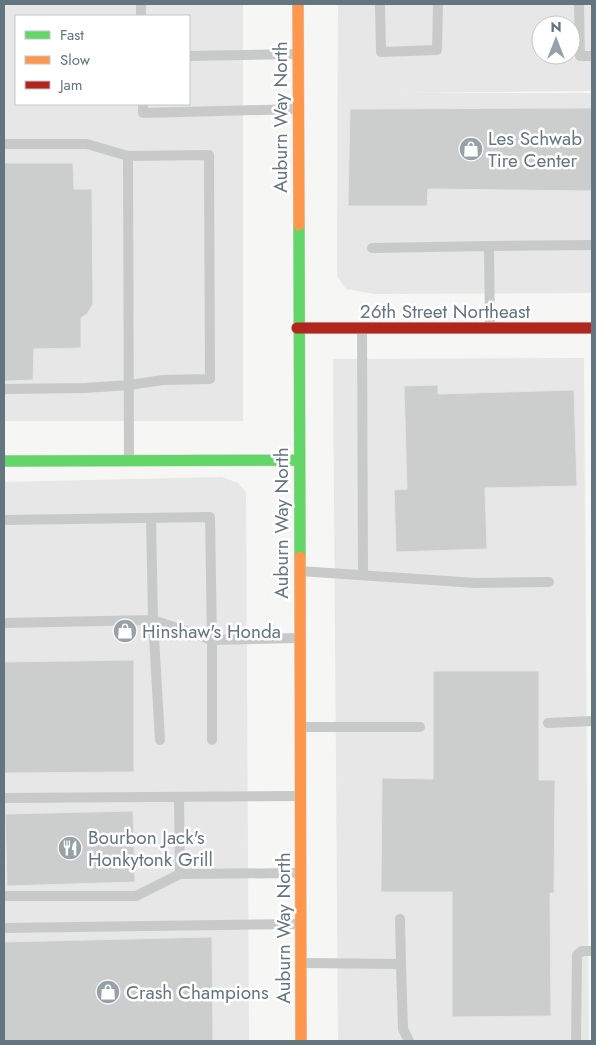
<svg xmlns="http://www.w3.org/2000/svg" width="596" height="1045" font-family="Jost,sans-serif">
  <rect width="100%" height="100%" fill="#f6f6f5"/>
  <!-- built -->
  <path fill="#e6e7e6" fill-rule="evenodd" d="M4,4H243V421H4ZM16,16H189V104H16Z
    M338,4H592V91L395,93H592V293L374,294L346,289L337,276ZM541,25H571V55H541Z
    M584,358L589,1041H338L333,359Z
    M222,477L238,483L246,492L249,1041H4V482Z"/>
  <!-- building -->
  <path fill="#cccece" stroke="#e5e5e4" d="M592,108V191L428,189L427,206H348L350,109Z
    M4,163H73L74,189H92L93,304L87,314L81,318V348L34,349L33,380L4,381Z
    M438,385V394L574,390L577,486L485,488L487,549L396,552L394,490L407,489L404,386Z
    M134,660V772L4,773V662Z
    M433,671H539V780H555L554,893H550L551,1016L452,1017V892H381L382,778L433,779Z
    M133,811L135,882L7,886L5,814Z
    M212,937L213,1041H4V942Z"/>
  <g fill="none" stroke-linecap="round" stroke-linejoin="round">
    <!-- fast casing -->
    <g stroke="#d1d3d3" stroke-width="12">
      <path id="fast" d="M299,225L300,557
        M4,461L298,460"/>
    </g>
    <!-- slow casing -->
    <g stroke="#d1d3d3" stroke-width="12">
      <path id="slow" d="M298,4L299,225
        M300,557L301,1041"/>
    </g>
    <!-- jam casing -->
    <g stroke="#d1d3d3" stroke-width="12">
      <path id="jam" d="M297,328H592"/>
    </g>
    <!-- lane -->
    <path stroke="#c8caca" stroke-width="10" d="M141,4V16
      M380,4L381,52L437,50L438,4
      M579,4L580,56H592
      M189,56L298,54
      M143,104V113L298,109
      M4,144H87L128,156
      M372,248L489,246
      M490,327L489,246L592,245
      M362,329L363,575
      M4,389L85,388L129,385L163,380L210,379L209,155L128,156L129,460
      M151,518L153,620L212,640V740
      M4,520L210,517L212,640L298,638
      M300,571L476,583L549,582
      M4,623L153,620L160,740
      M548,723L592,721
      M301,727H420
      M179,797L180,874
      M4,798L300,796
      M4,896H136L180,874L299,873
      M400,919L401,964
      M4,928L300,924
      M302,963L401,964L403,1029L409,1041
      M576,1041L577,955L582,951H592"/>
    <!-- fast -->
    <use href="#fast" stroke="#63d668" stroke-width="11"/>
    <!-- slow -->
    <use href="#slow" stroke="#ff974d" stroke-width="11"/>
    <!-- jam -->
    <use href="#jam" stroke="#b3261e" stroke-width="11"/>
  </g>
  <!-- icons -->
  <defs>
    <g id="shop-disc" transform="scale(1.25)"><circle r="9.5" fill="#96a2a8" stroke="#fff"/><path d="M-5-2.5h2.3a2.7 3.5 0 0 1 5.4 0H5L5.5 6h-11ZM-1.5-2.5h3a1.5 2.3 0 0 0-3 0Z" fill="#fff"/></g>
    <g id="restaurant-disc" transform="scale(1.25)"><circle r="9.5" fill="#96a2a8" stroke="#fff"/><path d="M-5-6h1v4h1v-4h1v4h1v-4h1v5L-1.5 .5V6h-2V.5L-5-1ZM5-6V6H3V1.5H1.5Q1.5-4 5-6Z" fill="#fff"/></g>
  </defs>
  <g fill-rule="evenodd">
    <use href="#shop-disc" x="471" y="149"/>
    <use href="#shop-disc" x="125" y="631"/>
    <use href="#restaurant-disc" x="70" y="848"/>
    <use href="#shop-disc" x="108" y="992"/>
  </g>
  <g text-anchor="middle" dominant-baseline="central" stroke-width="5" stroke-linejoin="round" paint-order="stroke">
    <!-- street labels -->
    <g font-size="19" fill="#63757e" stroke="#fff">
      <text transform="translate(280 117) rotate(-90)">Auburn Way North</text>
      <text x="445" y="311">26th Street Northeast</text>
      <text transform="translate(281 523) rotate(-90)">Auburn Way North</text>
      <text transform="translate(283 928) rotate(-90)">Auburn Way North</text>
    </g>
    <!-- poi labels -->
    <g font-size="19" fill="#63757e" stroke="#fff" text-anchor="start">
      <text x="488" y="138">Les Schwab<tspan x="488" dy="22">Tire Center</tspan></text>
      <text x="142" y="631">Hinshaw's Honda</text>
      <text x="88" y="837">Bourbon Jack's<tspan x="88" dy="22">Honkytonk Grill</tspan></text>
      <text x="126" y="992">Crash Champions</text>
    </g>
  </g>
  <!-- border -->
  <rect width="596" height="1045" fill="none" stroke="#63757e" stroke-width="10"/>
  <!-- legend -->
  <rect x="15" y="15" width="175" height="90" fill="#ffffff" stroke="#c1c8cb"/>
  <rect x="25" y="31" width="25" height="8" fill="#63d668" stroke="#c1c8cb"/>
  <text x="60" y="40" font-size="15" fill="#63757e">Fast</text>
  <rect x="25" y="56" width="25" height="8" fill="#ff974d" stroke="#c1c8cb"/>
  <text x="60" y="65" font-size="15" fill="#63757e">Slow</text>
  <rect x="25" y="81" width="25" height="8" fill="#b3261e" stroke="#c1c8cb"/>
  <text x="60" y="90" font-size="15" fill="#63757e">Jam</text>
  <!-- north arrow -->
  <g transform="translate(556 40)"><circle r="24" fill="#ffffff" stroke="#c1c8cb"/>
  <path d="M0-4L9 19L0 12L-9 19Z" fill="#96a2a8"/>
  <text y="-8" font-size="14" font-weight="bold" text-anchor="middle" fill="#63757e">N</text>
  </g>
</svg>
